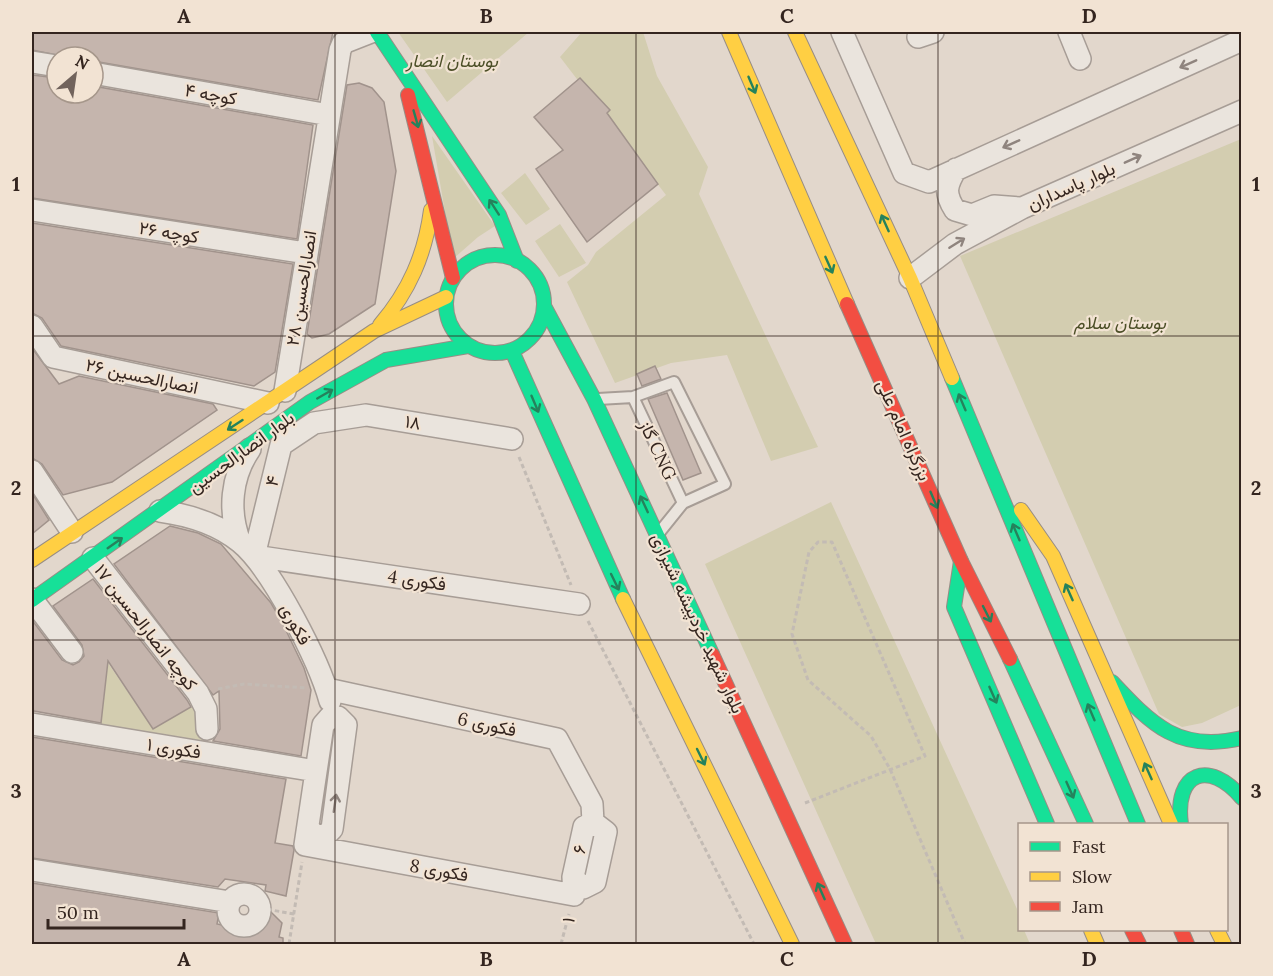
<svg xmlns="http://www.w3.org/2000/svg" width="1273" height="976" font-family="Lora,Vazirmatn,serif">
  <rect width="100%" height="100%" fill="#e2d7cc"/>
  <!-- green -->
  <path fill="#d3cdb0" d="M398,32H529L447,102Z
    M582,32H643L657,76L708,167L699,194L818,447L771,461L727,355L671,363L615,383L567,282L588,265L596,252L666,195L560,57Z
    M432,136L495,226L478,237L453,259Z
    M1241,139V705L1202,723L1182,727L1159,714L960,256Z
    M525,173L550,209L526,225L501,193Z
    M560,224L586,263L559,277L535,241Z
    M831,502L1017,909L1020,930H1024L1030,944H876L705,564Z
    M108,663L153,729L195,705L207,725L204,748L100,732Z"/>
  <!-- building -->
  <path fill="#c5b5ad" stroke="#a1938c" stroke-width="1.5" d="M32,32H333L318,100L93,61V57H66L32,50Z
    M32,75L57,78V93H93V86L313,125L297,239L32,198Z
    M580,78L610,110L607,113L658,184L587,242L536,169L563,150L534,117Z
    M359,83L372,88L384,102L396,171L375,304L329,334L312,338L307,334L347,85Z
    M32,223L293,264L275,372L254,386L61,346L42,318L32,313Z
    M32,348L59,384L79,376L213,404L217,410L112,482L63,495L42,464L32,458Z
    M655,366L661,379L642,386L637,374Z
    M667,393L701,473L683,480L648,399Z
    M32,493L49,520L32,534Z
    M170,526L198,533L221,544L271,603L282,622L304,668L311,690L301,756L213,741L220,729L219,691L213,695L114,564Z
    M93,579L187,700L191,707L153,729L108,661L101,723L34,711L32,708V620L62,660L73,665L79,662L84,656L82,645L53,606Z
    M32,737L286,779L275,843L293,846L294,850L286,896L265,891L266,885L225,879L218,887L32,858Z
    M32,883L219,913L217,924L258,933L261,921L270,911L282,923L279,937L283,938V945H32Z"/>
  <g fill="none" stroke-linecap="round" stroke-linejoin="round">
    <!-- lane casing -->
    <g stroke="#a79d96" stroke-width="14">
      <path id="lane" d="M633,397L683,503
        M598,399L633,397L674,382L725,484L683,503L658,534"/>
    </g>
    <!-- street casing -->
    <g stroke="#a79d96" stroke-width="24">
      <path id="street" d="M842,32L904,173L929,182L1242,40
        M1069,32L1080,59
        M918,37L933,32
        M32,62L57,66
        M93,73L329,115
        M956,169C946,186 944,193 955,210L972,215L994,206L1020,208
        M32,210L306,253
        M910,278L955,244L1022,208L1242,111
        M32,326L53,357L268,403
        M285,391L340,50L343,43L371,32
        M512,439L366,415L314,423L281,445L254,556L579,604
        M32,471L72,532
        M160,511C189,515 217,523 240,542C272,568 319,661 330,701
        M240,542C228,511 231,477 250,449
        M93,558L198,693L206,709L207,729
        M32,599L72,652
        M327,689L557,739L592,804L593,822
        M32,724L316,771
        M593,822L606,832L595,882L583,888L573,877L584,827Z
        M308,825L311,832L318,836L326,835L332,829L346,725L338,717H330L323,725L305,845L574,895L573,877
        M32,870L230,902
        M228 910a16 16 0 1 1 32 0a16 16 0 1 1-32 0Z"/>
    </g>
    <!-- fast casing -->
    <g stroke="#978d85" stroke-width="16">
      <path id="fast" d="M377,32L499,215L517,261
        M446 304a49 49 0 1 1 98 0a49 49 0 1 1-98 0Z
        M544,306L594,399L712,654
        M512,351L623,599
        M952,378L1138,824
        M961,561L954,607L1047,824
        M32,600L310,402L386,360L468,346
        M1010,659L1086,824
        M1112,682C1152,725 1179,753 1242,738
        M1181,824C1174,772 1209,759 1242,798"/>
    </g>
    <!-- slow casing -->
    <g stroke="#978d85" stroke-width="16">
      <path id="slow" d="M729,32L847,304
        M795,32L910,278L952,378
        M380,325C409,291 425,255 431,210
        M1021,510L1053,556L1171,824
        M32,560L374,331L446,297
        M623,599L792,944
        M1091,930L1097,944
        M1217,930L1224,944"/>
    </g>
    <!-- jam casing -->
    <g stroke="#978d85" stroke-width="16">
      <path id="jam" d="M408,95L453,278
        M847,304L961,561L1010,659
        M712,654L845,944
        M1132,930L1139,944
        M1181,930L1187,944"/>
    </g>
    <!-- path -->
    <path stroke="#c3bbb4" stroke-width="3" stroke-dasharray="4.5 3" stroke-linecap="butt" d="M519,457L571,585
      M588,621L754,944
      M218,689L244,684L307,688
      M805,803L925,756L832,542H818L809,552L792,634L808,680L871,736L890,769L965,944
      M260,908L294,914
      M289,944L302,862
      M561,944L569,914"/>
    <!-- lane -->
    <use href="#lane" stroke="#eae4dd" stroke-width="10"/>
    <!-- street -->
    <use href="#street" stroke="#eae4dd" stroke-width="21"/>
    <!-- fast -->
    <use href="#fast" stroke="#16e098" stroke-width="14"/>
    <!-- slow -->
    <use href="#slow" stroke="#ffcf43" stroke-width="14"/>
    <!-- jam -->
    <use href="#jam" stroke="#f24e42" stroke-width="14"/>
  </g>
  <!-- one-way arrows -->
  <defs><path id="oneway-shaft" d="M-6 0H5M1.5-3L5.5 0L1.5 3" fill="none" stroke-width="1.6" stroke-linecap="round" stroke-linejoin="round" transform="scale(1.5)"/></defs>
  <g stroke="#8f847e">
    <use href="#oneway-shaft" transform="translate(1188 64) rotate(156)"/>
    <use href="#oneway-shaft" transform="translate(1011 144) rotate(156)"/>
    <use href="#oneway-shaft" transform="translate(1133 159) rotate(-24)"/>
    <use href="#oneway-shaft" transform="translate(957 243) rotate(-32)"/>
    <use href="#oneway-shaft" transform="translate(335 803) rotate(-82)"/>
  </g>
  <g stroke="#25825c">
    <use href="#oneway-shaft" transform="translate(752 85) rotate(67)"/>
    <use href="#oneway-shaft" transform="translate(416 119) rotate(74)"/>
    <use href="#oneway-shaft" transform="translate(494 207) rotate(-123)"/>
    <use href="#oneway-shaft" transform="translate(885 223) rotate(-114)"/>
    <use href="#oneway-shaft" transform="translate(829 265) rotate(66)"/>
    <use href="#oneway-shaft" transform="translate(325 394) rotate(-30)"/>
    <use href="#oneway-shaft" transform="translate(962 402) rotate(-113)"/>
    <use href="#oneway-shaft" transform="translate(535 404) rotate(67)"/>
    <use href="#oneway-shaft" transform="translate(235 425) rotate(147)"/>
    <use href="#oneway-shaft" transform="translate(934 500) rotate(67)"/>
    <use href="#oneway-shaft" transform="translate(644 504) rotate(-115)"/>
    <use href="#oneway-shaft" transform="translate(1016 532) rotate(-113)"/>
    <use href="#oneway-shaft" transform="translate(115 543) rotate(-35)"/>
    <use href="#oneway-shaft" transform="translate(615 582) rotate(64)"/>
    <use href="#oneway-shaft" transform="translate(1069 592) rotate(-114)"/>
    <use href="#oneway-shaft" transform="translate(987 614) rotate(63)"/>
    <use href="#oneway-shaft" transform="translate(993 695) rotate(66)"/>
    <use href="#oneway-shaft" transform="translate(1091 712) rotate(-113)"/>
    <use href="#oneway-shaft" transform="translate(701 757) rotate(64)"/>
    <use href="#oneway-shaft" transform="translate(1148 771) rotate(-114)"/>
    <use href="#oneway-shaft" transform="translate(1070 790) rotate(66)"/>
    <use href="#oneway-shaft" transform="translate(821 891) rotate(-114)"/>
  </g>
  <!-- grid -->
  <path fill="none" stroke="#34251f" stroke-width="1.5" stroke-opacity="0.55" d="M335,32V944M636,32V944M938,32V944M32,336H1242M32,640H1242"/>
  <g text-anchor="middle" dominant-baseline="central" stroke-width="4.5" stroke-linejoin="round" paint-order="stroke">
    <!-- park labels -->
    <g font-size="18" font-style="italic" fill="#4c4f27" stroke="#f2e3d3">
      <text x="452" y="60">بوستان انصار</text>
      <text x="1120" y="322">بوستان سلام</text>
    </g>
    <!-- street labels -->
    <g font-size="18" fill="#34251f" stroke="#f2e3d3">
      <text transform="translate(211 94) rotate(10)">کوچه ۴</text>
      <text transform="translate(1071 186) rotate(-24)">بلوار پاسداران</text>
      <text transform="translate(169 232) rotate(9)">کوچه ۲۶</text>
      <text transform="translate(301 288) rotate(-81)">انصارالحسین ۲۸</text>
      <text transform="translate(142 376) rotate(12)">انصارالحسین ۲۶</text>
      <text transform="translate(413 422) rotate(9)">۱۸</text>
      <text transform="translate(904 430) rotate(66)">بزرگراه امام علی</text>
      <text transform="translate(658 450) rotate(65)">گاز CNG</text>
      <text transform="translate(241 452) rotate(-36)">بلوار انصارالحسین</text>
      <text transform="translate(272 481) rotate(-76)">۴</text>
      <text transform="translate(417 580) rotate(8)">فکوری 4</text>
      <text transform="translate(698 623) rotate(65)">بلوار شهید خردپیشه شیرازی</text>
      <text transform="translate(296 624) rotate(61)">فکوری</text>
      <text transform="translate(146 627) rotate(52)">کوچه انصارالحسین ۱۷</text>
      <text transform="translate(487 724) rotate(12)">فکوری 6</text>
      <text transform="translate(174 748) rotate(9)">فکوری ۱</text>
      <text transform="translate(579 849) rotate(-78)">۶</text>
      <text transform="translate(439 870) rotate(10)">فکوری 8</text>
      <text transform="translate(568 920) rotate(-76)">۱</text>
    </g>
  </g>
  <!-- border -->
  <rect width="1273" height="976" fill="none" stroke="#f2e3d3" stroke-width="66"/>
  <!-- legend -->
  <rect x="1018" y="823" width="210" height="108" fill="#f2e3d3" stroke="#a6978b" stroke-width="1.5"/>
  <rect x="1030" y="842" width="30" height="9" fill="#16e098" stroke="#a6978b" stroke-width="1.5"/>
  <text x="1072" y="853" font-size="18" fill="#34251f">Fast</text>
  <rect x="1030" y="872" width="30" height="9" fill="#ffcf43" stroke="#a6978b" stroke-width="1.5"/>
  <text x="1072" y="883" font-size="18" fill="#34251f">Slow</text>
  <rect x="1030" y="902" width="30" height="9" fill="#f24e42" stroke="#a6978b" stroke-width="1.5"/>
  <text x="1072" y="913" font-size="18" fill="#34251f">Jam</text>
  <!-- north arrow -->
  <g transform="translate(75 75) rotate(29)"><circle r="28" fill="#f2e3d3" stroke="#a6978b" stroke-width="1.5"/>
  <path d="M0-4.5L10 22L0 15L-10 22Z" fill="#71635c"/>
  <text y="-9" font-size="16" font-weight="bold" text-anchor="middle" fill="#34251f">N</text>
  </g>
  <!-- scale -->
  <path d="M48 919v9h136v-9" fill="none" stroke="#34251f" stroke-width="3"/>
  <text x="57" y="919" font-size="18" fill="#34251f" stroke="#f2e3d3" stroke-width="4.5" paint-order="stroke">50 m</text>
  <rect x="33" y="33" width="1207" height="910" fill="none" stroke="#34251f" stroke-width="2"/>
  <g font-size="20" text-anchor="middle" font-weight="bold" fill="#34251f">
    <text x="184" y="23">A</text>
    <text x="486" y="23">B</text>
    <text x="787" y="23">C</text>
    <text x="1089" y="23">D</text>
    <text x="16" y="191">1</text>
    <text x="1256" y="191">1</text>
    <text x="16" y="495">2</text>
    <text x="1256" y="495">2</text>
    <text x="16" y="798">3</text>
    <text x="1256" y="798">3</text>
    <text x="184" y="966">A</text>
    <text x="486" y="966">B</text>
    <text x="787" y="966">C</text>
    <text x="1089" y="966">D</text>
  </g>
</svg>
